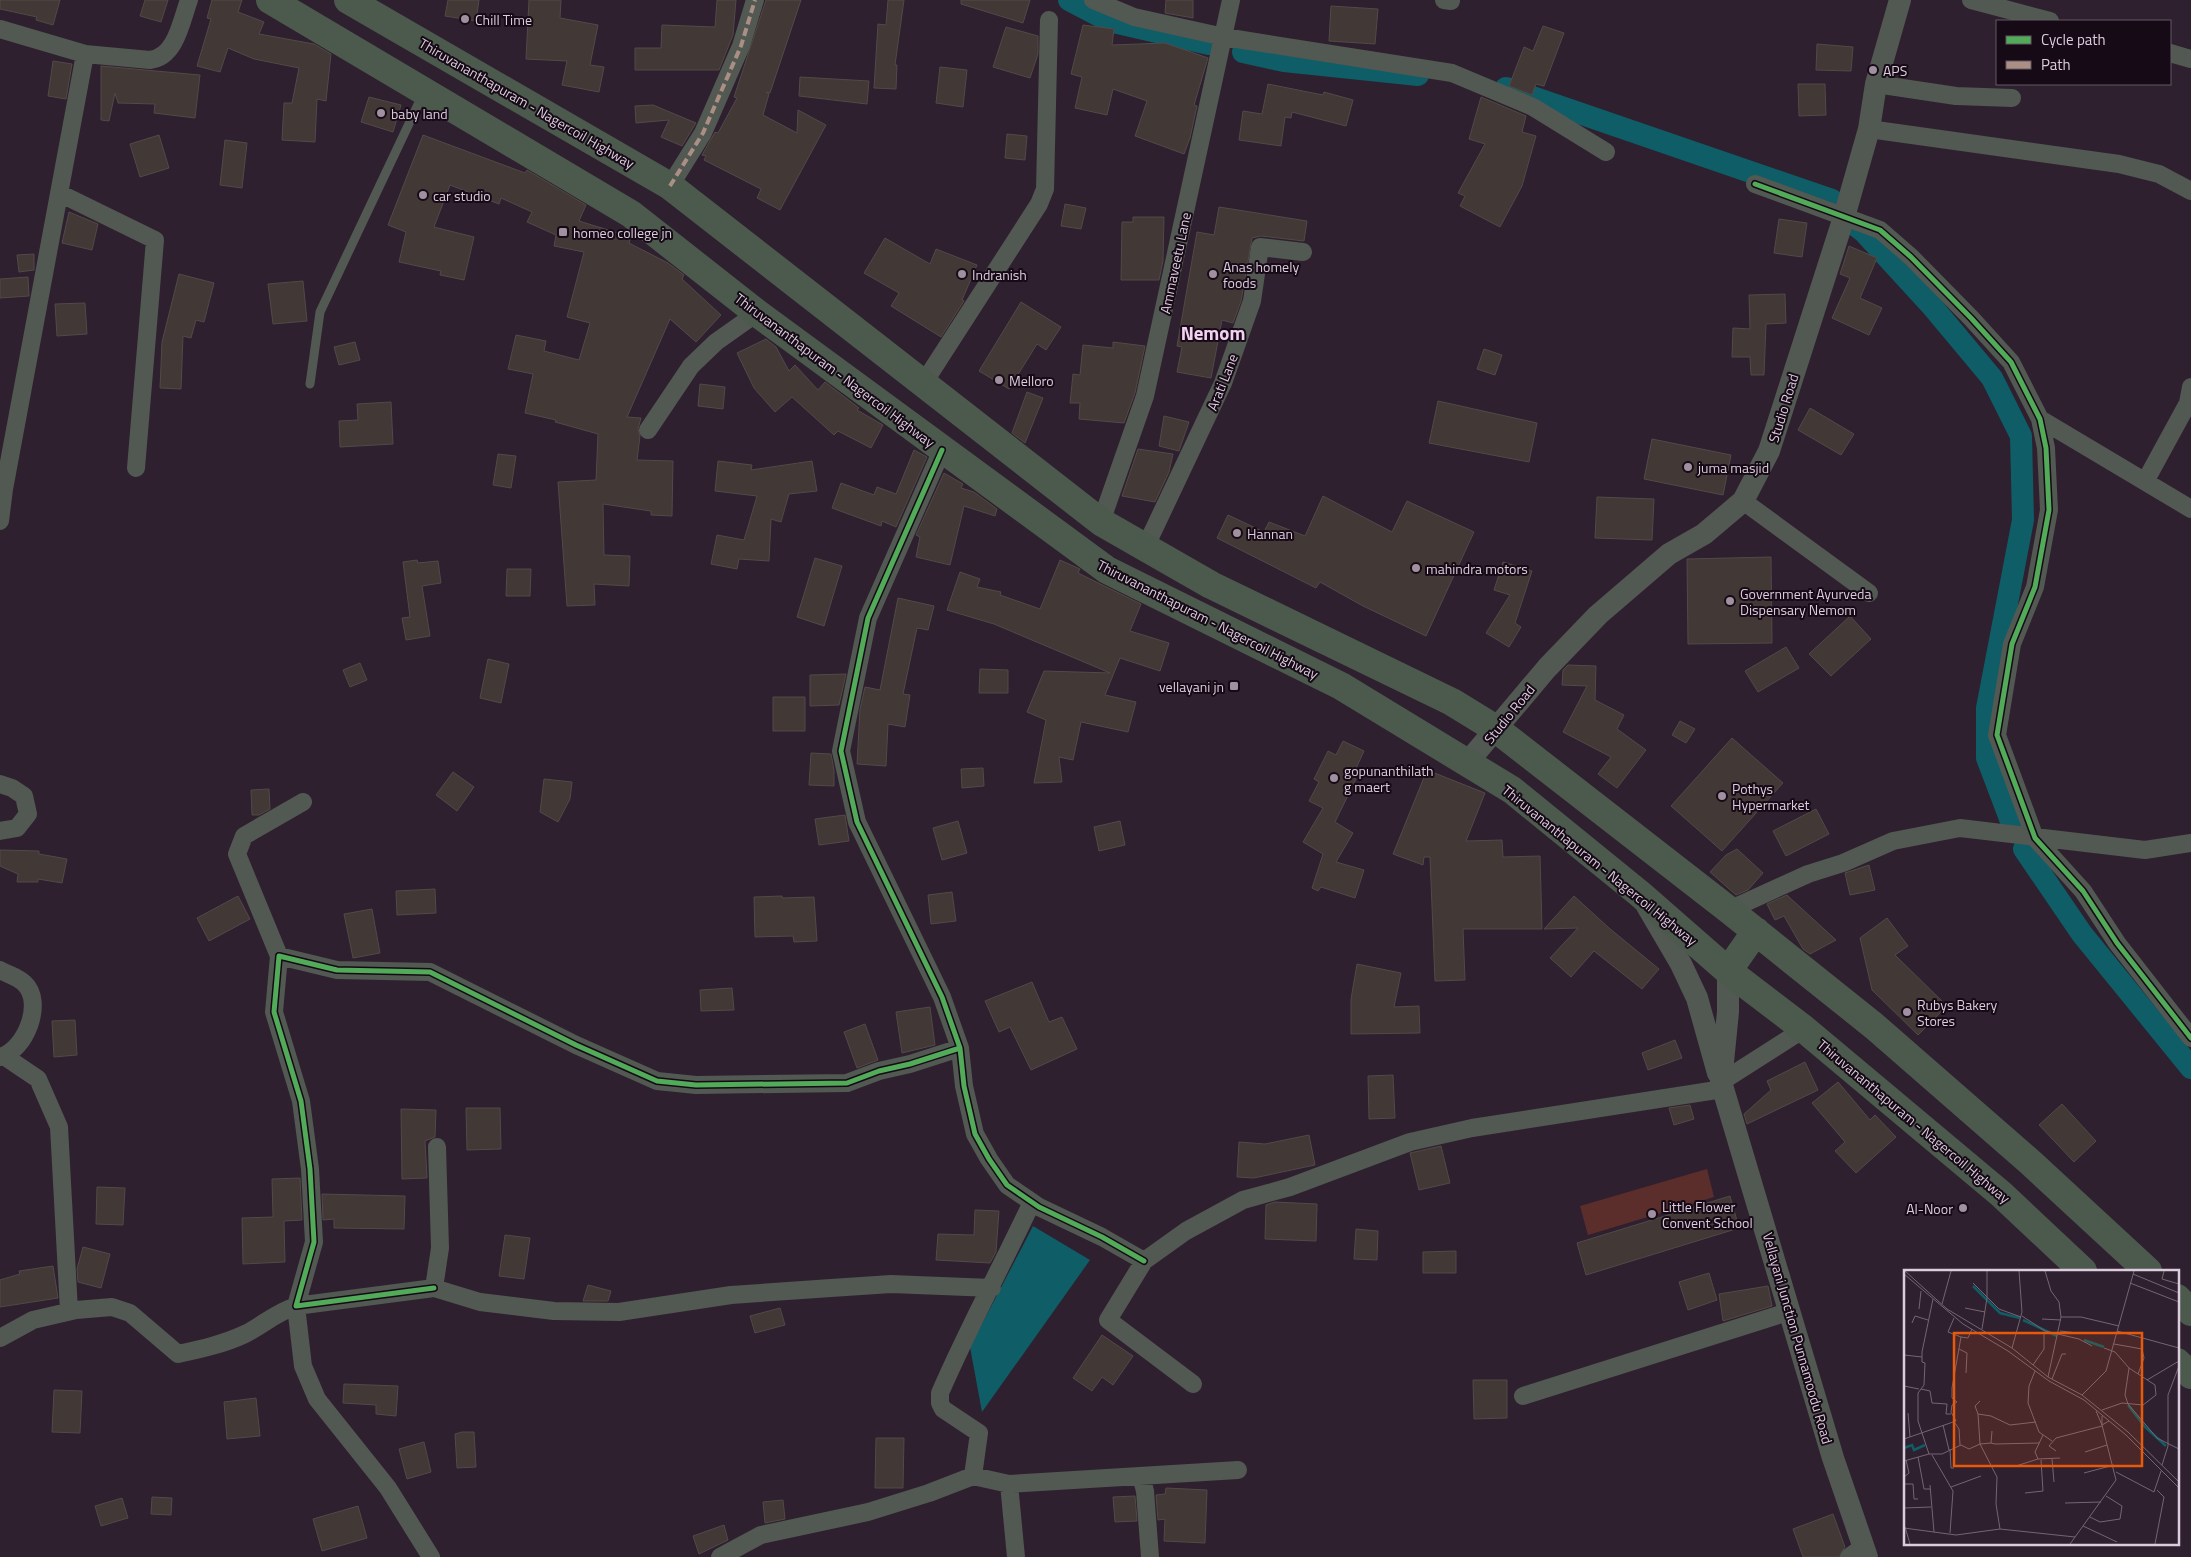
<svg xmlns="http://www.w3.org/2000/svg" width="2191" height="1557" font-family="'Titillium Web',sans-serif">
  <rect width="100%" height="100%" fill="#2e202e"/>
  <!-- green -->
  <path fill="#5c2e2b" d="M1707,1169L1714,1197L1588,1235L1580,1206Z"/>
  <!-- water -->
  <path fill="#0e5d67" d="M1033,1226L1090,1260L982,1412L970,1347Z"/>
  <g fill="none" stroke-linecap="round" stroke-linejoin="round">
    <!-- canal -->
    <path stroke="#0e5d67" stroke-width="22" d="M1069,0L1109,21L1209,44
      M1243,52L1284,61L1418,75
      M1506,88L1832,200
      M1856,226L1864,232L1931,305L1992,378L2021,436L2023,520L1987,708V758L2014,829
      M2024,849L2082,934L2191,1068"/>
  </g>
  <!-- building -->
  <path fill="#423835" stroke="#524949" d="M0,0H60L53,25L36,20L37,17L0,9Z
    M145,0H168L161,22L140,16Z
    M212,0H242L238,12L264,22L259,34L314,44L331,54L326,101L317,99L315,142L282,140L284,103H292L299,68L254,59L228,48L220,72L197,66L211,19L207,18Z
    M448,0H479L476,21L445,16Z
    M529,0H561L560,18L598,25L590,65L604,67L599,92L562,85L567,61L526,59Z
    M717,0H736L733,35L719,70H635V48H661L662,25L715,27Z
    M766,0H801L770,93L766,92L769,94L763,115L797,133L798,110L826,125L780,210L757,198L761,189L704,160L706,156L702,155L715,132L718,133L737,98L734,97Z
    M888,0H904L895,65H897L896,89L874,88L878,24L886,25Z
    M961,0H1030L1023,23L961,4Z
    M1166,0H1193V18L1165,13Z
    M1331,6L1378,9L1375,44L1329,41Z
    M1083,25L1114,29L1112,45L1165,43L1208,58L1194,105L1197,106L1190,138L1184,154L1135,136L1147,101L1113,89L1107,115L1075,108L1082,77L1071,74Z
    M1543,26L1564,33L1544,86L1536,84L1532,95L1509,86L1524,47L1533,51Z
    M1006,27L1038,36V54L1030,78L993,67Z
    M1817,44L1853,47L1851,71L1816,70Z
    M53,61L72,64L66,99L48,96Z
    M101,66L200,75L195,118L154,113L155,104L118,103L115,93L109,121L101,120Z
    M940,67L967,70L963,107L936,103Z
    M800,77L869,81L867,104L799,96Z
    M1268,84L1323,95L1324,92L1353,100L1346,126L1292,112L1291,118L1285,117L1281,146L1239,140L1243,111L1262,114Z
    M1798,84H1825L1826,115L1799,116Z
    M369,97L401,105L393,132L361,122Z
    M1481,97L1526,116L1522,132L1536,136L1522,186L1500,227L1460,206L1465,196L1458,193L1485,144L1469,139Z
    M653,105L696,123L682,146L661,137L669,120L636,123L635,106Z
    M1007,134L1027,136L1025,160L1005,158Z
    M159,135L169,168L140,177L130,144Z
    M423,135L525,173L527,170L586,205L579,221L631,237L629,243L668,263L684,275L682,279L721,315L696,342L670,319L627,417L641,418L638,429L640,436L637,460L673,461L672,516L651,515V511L603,504L604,555L630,556L629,586L594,584L595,605L567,606L558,482L596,480L598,434L555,422L556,420L525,413L533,374L508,369L516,335L546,341L544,351L579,360L590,323L567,317L584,252L554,246L556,235L527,222L532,212L501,198L499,204L450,185L434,227L474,237L464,280L440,275L441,271L399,262L406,232L388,225Z
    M225,140L247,143L242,188L220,185Z
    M1065,204L1086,208L1081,229L1061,226Z
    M1219,207L1307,221L1304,241L1261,236L1252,238L1241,301L1233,323L1222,320L1211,378L1177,372L1182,347L1177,346L1197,232L1214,235Z
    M69,212L98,224L92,250L62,243Z
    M1133,217H1164L1163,261L1159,280H1121L1122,222H1133Z
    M1779,219L1807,223L1802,257L1774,253Z
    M885,238L930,264L936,249L977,265L962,300L964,301L941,337L891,306L899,293L864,273Z
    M1849,246L1877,258L1860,298L1882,308L1869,335L1832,318L1850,278L1840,274Z
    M34,254V270L19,272L17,255Z
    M179,274L214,283L204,322L196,320L191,338L183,336L181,389L160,388L162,342Z
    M28,277L29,296L0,298V279Z
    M303,281L307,321L273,324L268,284Z
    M1785,294L1786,323L1766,324L1764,375H1751L1750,357H1732L1733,328L1750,329L1749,295Z
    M1021,302L1061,327L1046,350L1037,344L1009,389L979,371Z
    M85,303L87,334L57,336L55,304Z
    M766,339L776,347L789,371L795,365L818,390L825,382L859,408L857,410L883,425L871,448L838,431L834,435L792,397L775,412L754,388L737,353Z
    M355,342L360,360L339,365L334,347Z
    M1113,342L1145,346L1135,393L1124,423L1079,419L1080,403H1070L1073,374L1080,375L1083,345L1113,348Z
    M1484,349L1502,355L1495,375L1477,369Z
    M700,384L725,387L723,409L698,406Z
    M1027,392L1043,398L1025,443L1012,433Z
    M1438,401L1537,423L1529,462L1429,443Z
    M391,402L393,444L340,447L339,421L358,420L357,404Z
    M1810,408L1854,434L1841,455L1798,430Z
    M1164,416L1189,422L1179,451L1159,446Z
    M1652,439L1731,455L1723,495L1644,479Z
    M1138,449L1173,454L1169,472L1155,502L1122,496Z
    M914,450L927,457L896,527L882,521L881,526L832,508L841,483L874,495L877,487L896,494Z
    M498,454L516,456L511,488L493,485Z
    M718,461L752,465L751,470L812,461L817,491L789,494L781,522L771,519L769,561L739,559L737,569L711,564L717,535L744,540L757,496L715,491Z
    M944,473L963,484L961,488L974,492L997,509L995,516L964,506L950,565L916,557L920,537L916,535Z
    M1323,496L1392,532L1407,501L1474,532L1426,636L1363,606L1320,582L1316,588L1217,538L1228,515L1264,532L1269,522L1305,536Z
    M1597,497L1654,499L1652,540L1595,538Z
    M1771,557L1772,643L1688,644L1687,559Z
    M815,558L842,566L824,626L797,617Z
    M417,560L418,563L438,561L441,583L422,586L430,636L406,640L402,618L410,617L403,562Z
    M1060,560L1080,569L1078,573L1141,604L1130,631L1169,643L1160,671L1120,658L1105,695L1136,702L1128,732L1081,722L1073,760L1059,757L1062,782L1034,783L1046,720L1027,712L1044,671L1110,673L994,624L947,610L960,572L980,579L977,587L1001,592L1000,595L1040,609Z
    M1503,562L1532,571L1515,623L1521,627L1509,647L1486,633L1510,595L1494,590Z
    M507,569H531L530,596H506Z
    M898,598L934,606L928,630L917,628L903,694L910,695L905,727L888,724L886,766L857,764L860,709L865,687L880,690Z
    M1850,616L1871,639L1831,676L1809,654Z
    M1786,647L1799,668L1758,692L1745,671Z
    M488,659L509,664L501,703L480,698Z
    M360,663L367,680L350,687L343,670Z
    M1568,665L1596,666L1595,700L1624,715L1617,729L1646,750L1617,788L1598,774L1611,757L1563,732L1587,686L1562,685L1563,670Z
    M980,669L1008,670V693H979Z
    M846,674L839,705L810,706V675Z
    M773,697H805V731H773Z
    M1680,721L1695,729L1686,743L1672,735Z
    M1732,738L1783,783L1722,851L1671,806Z
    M1343,741L1364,751L1352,777L1356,779L1335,822L1353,833L1336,862L1364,870L1355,898L1321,887L1318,891L1312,888L1323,854L1303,842L1323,808L1309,801L1319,782L1314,779L1328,751L1336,755Z
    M811,753L831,754L834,770V786L809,785Z
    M983,768L984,786L962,788L961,769Z
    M1427,770L1485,793L1466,841L1502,840L1503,857L1540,856L1542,929H1463L1465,980L1435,981L1430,857H1424L1423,865L1393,854Z
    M453,772L474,787L457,811L436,795Z
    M544,779L572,782L570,799L558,822L540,812Z
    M269,789L270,809L259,815H252L251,790Z
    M1816,809L1829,834L1786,856L1773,831Z
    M845,815L849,841L819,845L815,819Z
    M958,821L967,853L942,860L933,828Z
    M1120,821L1125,845L1099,851L1094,827Z
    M1737,849L1763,873L1748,890L1736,895L1710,872L1726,855Z
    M0,850L39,851V854L67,859L62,883L38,879V882H17L18,874L0,866Z
    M1869,865L1875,890L1850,895L1845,873Z
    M435,889L436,913L397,915L396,891Z
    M952,892L956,921L931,924L928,895Z
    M1787,895L1789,897L1836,940L1810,954L1803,949L1784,916L1775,920L1767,904Z
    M238,896L250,919L209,941L197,918Z
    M782,896V898L814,897L817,941L794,942L793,936L755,937L754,897Z
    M1574,896L1609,928L1659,969L1642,989L1594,951L1571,977L1550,958L1578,928L1544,929Z
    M372,909L380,953L353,958L344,914Z
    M1887,918L1908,946L1895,955L1947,1006L1918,1035L1872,990L1860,938Z
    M1357,964L1401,973L1394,1007L1419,1006L1420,1033L1351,1034V999Z
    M1032,982L1049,1022L1062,1017L1077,1049L1031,1070L1010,1027L999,1032L985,1001Z
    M732,988L734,1010L701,1011L700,990Z
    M930,1007L935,1045L902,1053L896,1012Z
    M75,1020L77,1055L54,1057L52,1021Z
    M865,1024L878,1060L857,1068L844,1032Z
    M1675,1040L1682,1058L1648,1070L1642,1053Z
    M1805,1062L1818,1090L1747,1124L1744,1114L1771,1090L1767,1081Z
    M1393,1075L1395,1118L1369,1119L1368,1076Z
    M1838,1082L1870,1120L1875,1115L1896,1137L1856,1173L1835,1151L1845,1142L1812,1103Z
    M2062,1104L2096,1141L2074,1162L2039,1125Z
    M1690,1105L1694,1119L1674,1125L1669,1108Z
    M466,1108H500L501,1149L467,1150Z
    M401,1109L436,1110L435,1137L425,1141L427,1178L402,1179Z
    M1309,1135L1315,1165L1254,1178L1237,1177L1239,1142L1265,1144Z
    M1441,1146L1450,1183L1419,1190L1410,1153Z
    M300,1178L302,1220L284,1221L285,1262L243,1264L242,1218L273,1217L272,1179Z
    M97,1187L125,1188L123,1225L96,1224Z
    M322,1194L405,1196L404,1229L334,1228V1219L323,1220Z
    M1730,1196L1739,1228L1586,1275L1577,1243Z
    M1275,1202L1317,1204L1316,1241L1265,1239L1266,1205Z
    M975,1210L999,1211L996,1252L990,1263L936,1260L938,1234L974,1235Z
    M1356,1229L1378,1231L1377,1260L1354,1259Z
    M505,1235L530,1238L524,1279L499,1276Z
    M83,1247L110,1254L101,1288L78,1282L77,1269Z
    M1456,1251V1273H1423V1252Z
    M53,1266L58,1298L0,1307V1280L20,1274L19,1271Z
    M1709,1273L1717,1300L1688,1310L1679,1282Z
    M588,1285L611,1291L608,1301H583Z
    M1768,1286L1772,1306L1723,1321L1719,1294Z
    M780,1308L785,1325L755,1333L750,1316Z
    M1102,1335L1133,1356L1113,1385L1102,1377L1092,1391L1073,1378Z
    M1473,1380H1507V1418L1474,1419Z
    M344,1384L398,1386L396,1416L376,1414V1405L343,1403Z
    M54,1390L82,1391L80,1433L52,1432Z
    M256,1398L260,1436L227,1439L224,1402Z
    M462,1432H474L476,1467L457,1468L455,1434Z
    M876,1438H904L903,1488H875Z
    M424,1442L431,1472L407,1479L399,1449Z
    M1166,1488L1207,1490L1205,1543L1164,1541L1165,1519L1158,1520L1156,1495L1165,1494Z
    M1135,1496L1137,1521L1115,1522L1113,1497Z
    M152,1497L172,1498L171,1515L151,1514Z
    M122,1498L128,1518L101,1526L95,1506Z
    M783,1500L785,1519L765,1523L763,1502Z
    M358,1506L367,1538L322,1551L313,1519Z
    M1833,1514L1845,1547L1839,1557H1803L1793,1529Z
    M724,1525L728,1540L699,1554L693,1536Z"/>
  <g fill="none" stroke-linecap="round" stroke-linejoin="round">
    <!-- service -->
    <path stroke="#525852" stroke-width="9" d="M310,384L320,312L423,94"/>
    <!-- minor -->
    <path stroke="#525852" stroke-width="18" d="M1093,0L1134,17L1224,37L1452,73L1533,107L1606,152
      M1444,0L1451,1
      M1971,0L2050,21
      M0,29L85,54
      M2170,53L2191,59
      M1876,84L1956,96L2012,98
      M1869,129L2119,164L2159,174L2191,191
      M1755,184L1880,230L1911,257L1971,318L2011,362L2040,419L2046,448L2049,510L2035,587L2012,644L1997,735L2035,838L2083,891L2117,943L2191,1038
      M670,186L703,133L741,46L755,0
      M59,193L155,240L136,468
      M923,384L1039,204L1045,189L1049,20
      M2040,419L2191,509
      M648,430L691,366L716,342L757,313
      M942,450L868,618L841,751L857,822L942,997L960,1048L964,1086L975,1134L989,1159L1007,1185L1039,1207L1102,1237L1144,1261
      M2146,480L2188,403L2191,387
      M1743,501L1869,593
      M0,521L4,489L85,54L150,60C176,57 181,22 189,0
      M1101,522L1145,396L1231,0
      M1145,548L1223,383L1252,301L1260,247L1303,252
      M0,784L12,788L24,796L28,814L17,828L0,831
      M1729,910L1808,874L1843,863L1893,841L1960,828L2145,850L2191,843
      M279,956L237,854L244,836L303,802
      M0,970C7,974 18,977 24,983C45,1002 25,1051 0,1057
      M4,1056L38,1079L59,1127L69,1311
      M1721,1082L1804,1029
      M437,1147L440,1248L434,1288L480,1302L554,1311L619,1312L731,1295L831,1288L891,1284L992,1288
      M1032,1202C1002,1266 968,1328 940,1393V1403L943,1409L979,1433L973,1476L1009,1484L1238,1470
      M434,1288L296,1306L314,1242L310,1169L301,1101L274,1012L279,956L337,970L430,972L576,1045L657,1081L696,1085L847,1083L879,1071L910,1064L960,1048
      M0,1338L33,1320L76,1310L112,1307L130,1313L178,1354C201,1349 224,1344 245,1334C263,1325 275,1313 296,1306L303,1366L317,1399L388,1488L431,1557
      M1193,1384L1108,1320L1144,1261L1186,1231L1243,1200L1290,1187L1410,1142L1472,1128L1723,1089
      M1523,1396L1791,1311
      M1141,1476L1145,1491L1150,1557
      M1009,1484L1016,1557
      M720,1557L761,1535L868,1512L929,1493L973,1476
      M1849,1557L1863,1547"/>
    <!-- tertiary -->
    <path stroke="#525852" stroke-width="22" d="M1467,763L1547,668L1598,615L1669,554L1704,534L1743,501L1769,451L1844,217L1869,129L1876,84L1900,0
      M1647,906L1681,964L1697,998L1718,1073
      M1728,971V1012L1721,1082L1833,1458L1867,1557"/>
    <!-- primary -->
    <path stroke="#4b5a4d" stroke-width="28" d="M270,0L631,214L757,313L1107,570L1341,686L1512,790L1640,894L1728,971L1804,1029L2001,1194L2083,1271
      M348,0L670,186L1101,522L1211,585L1452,702L1496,729L1729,910L1874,1026L2030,1162L2148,1271
      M1728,971L1756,931
      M2177,1298L2191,1312
      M2177,1362L2191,1375"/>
    <!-- quiet -->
    <path stroke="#ac8f84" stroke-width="4" stroke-dasharray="8 4" stroke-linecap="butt" d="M670,186L703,133L741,46L755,0"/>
    <!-- cycleway casing -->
    <g stroke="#150a15" stroke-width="8">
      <path id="cycleway" d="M1755,184L1880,230L1911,257L1971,318L2011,362L2040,419L2046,448L2049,510L2035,587L2012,644L1997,735L2035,838L2083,891L2117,943L2191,1038
        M942,450L868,618L841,751L857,822L942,997L960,1048L964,1086L975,1134L989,1159L1007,1185L1039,1207L1102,1237L1144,1261
        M434,1288L296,1306L314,1242L310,1169L301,1101L274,1012L279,956L337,970L430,972L576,1045L657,1081L696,1085L847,1083L879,1071L910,1064L960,1048"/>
    </g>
    <!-- cycleway -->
    <use href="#cycleway" stroke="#51ab58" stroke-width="5"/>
  </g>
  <!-- markers -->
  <g fill="#a090a0" stroke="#150a15" stroke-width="2">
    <circle cx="465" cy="19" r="5"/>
    <circle cx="1873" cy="70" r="5"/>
    <circle cx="381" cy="113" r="5"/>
    <circle cx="423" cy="195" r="5"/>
    <rect x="558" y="227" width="10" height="10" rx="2.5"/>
    <circle cx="962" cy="274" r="5"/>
    <circle cx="1213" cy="274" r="5"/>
    <circle cx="999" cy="380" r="5"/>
    <circle cx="1688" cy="467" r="5"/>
    <circle cx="1237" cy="533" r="5"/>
    <circle cx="1416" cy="568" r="5"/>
    <circle cx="1730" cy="601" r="5"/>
    <rect x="1229" y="681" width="10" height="10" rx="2.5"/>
    <circle cx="1334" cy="778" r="5"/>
    <circle cx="1722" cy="796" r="5"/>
    <circle cx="1907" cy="1012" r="5"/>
    <circle cx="1963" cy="1208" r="5"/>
    <circle cx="1652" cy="1214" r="5"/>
  </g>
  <g text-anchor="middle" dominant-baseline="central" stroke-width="4" stroke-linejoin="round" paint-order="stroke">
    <!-- poi labels -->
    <g font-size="14" fill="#dcd" stroke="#150a15" text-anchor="start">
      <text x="475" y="19">Chill Time</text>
      <text x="1883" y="70">APS</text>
      <text x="391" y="113">baby land</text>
      <text x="433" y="195">car studio</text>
      <text x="573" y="232">homeo college jn</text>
      <text x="1223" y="266">Anas homely<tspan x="1223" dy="16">foods</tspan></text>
      <text x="972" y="274">Indranish</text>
      <text x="1009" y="380">Melloro</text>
      <text x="1698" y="467">juma masjid</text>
      <text x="1247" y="533">Hannan</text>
      <text x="1426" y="568">mahindra motors</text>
      <text x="1740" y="593">Government Ayurveda<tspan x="1740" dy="16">Dispensary Nemom</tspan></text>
      <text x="1224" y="686" text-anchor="end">vellayani jn</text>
      <text x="1344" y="770">gopunanthilath<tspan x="1344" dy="16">g maert</tspan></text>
      <text x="1732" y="788">Pothys<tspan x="1732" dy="16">Hypermarket</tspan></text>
      <text x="1917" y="1004">Rubys Bakery<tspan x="1917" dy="16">Stores</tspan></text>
      <text x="1662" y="1206">Little Flower<tspan x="1662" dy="16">Convent School</tspan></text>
      <text x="1953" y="1208" text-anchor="end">Al-Noor</text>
    </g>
    <!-- street labels -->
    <g font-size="14" fill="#dcd" stroke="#150a15">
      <text transform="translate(527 103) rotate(30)">Thiruvananthapuram - Nagercoil Highway</text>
      <text transform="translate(1175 263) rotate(-78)">Ammaveetu Lane</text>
      <text transform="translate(835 370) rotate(37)">Thiruvananthapuram - Nagercoil Highway</text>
      <text transform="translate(1222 382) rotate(-68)">Arati Lane</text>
      <text transform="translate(1783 408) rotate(-73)">Studio Road</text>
      <text transform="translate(1208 619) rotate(27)">Thiruvananthapuram - Nagercoil Highway</text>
      <text transform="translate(1509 714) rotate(-51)">Studio Road</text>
      <text transform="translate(1600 865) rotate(39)">Thiruvananthapuram - Nagercoil Highway</text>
      <text transform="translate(1914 1121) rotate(40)">Thiruvananthapuram - Nagercoil Highway</text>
      <text transform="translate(1798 1338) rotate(74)">Vellayani Junction Punnamoodu Road</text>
    </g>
    <!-- district labels -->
    <g font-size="19" font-weight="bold" fill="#f4d1f3" stroke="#150a15">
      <text x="1213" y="332">Nemom</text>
    </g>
  </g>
  <!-- overview -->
  <g transform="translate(1904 1270)">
    <rect width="275" height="275" fill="#2e202e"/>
    <path fill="none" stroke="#0e5d67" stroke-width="2.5" d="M69,16L96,43L116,48M119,50L153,66M180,70L200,77M224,135L241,157L262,176M0,178L8,175L10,180L21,175"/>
    <path fill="none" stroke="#746574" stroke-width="1" d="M1,1L43,39L108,78L144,107L178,125L224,162L275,212M141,1L147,21L155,32L157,47L144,107M260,1L258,9L275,14M0,4L59,54L104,81L145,111L180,130L222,165L275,218M229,4L275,23M69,13L95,39L117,47M226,13L275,32M29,29L18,82V92L21,93L20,115L14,123V151L25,184H38L57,175L65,179L76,174L93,207L92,234L96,259L171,267M38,34L47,1M61,38L81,42M15,39L17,21M118,46L141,61L175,69L188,76M157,47H177L215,56M50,48L44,62L57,67M138,49L157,50M8,53L11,46L24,50M78,59L83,28V1M156,61L174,63M213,61L275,78M210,74L238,79L240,88L234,104M108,78L118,42L115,1M200,78L211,82L225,98L221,125L224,134L253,168L275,179M55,79L63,83L62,103M0,85L18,87M129,95L140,79V64M131,101L125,116L124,133L135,162L148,171M148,109L158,84H162M243,110L275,91M0,116L15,119M17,119L26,121L28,133L43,134L42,144H47M178,125L202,101L230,1M198,140L218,133L239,135L252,125L251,115L225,98M192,141L198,155L205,151M4,143L6,167M74,144L71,136L76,131M51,153L55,159L56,175M39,155L45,180M88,161L87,173L91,174L135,173M139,165L131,182L134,189L156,188M0,169L52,151L47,142L48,135L53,132L48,128V118L57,67L64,68L68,59M87,173L76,174L74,144L87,146L106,155L132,152M46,179L47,198H50M152,181L145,176L152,168L198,156M181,182L203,175M28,185L49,221L46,263M14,187L20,219H26M148,189L150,212M0,191L25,184M258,195L264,176V125L275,96M112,196L134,189M212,202L250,222L257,201M180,203L210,195M0,207L5,203L2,190M0,214H9L10,229H14M26,215L30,262M47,217L77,206M121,223L139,221L137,190M161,233L197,232M0,238L27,237M186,247L196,252L216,249L218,236L202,226M179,256L213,272M1,257L6,274M0,258L52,265L96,259M166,274L212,210L198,155V146M251,274L260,227L253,220"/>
    <path fill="#e8590c" fill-opacity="0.15" stroke="#e8590c" stroke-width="2.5" d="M50,63H238V196H50Z"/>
    <rect width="275" height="275" fill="none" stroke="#dcd" stroke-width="2.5"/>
  </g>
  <!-- legend -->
  <rect x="1996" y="20" width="175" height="65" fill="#150a15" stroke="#655865"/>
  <rect x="2006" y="36" width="25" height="8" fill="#51ab58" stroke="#655865"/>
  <text x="2041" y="45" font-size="15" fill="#ddccdd">Cycle path</text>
  <rect x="2006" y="61" width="25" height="8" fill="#ac8f84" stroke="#655865"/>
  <text x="2041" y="70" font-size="15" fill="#ddccdd">Path</text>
</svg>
